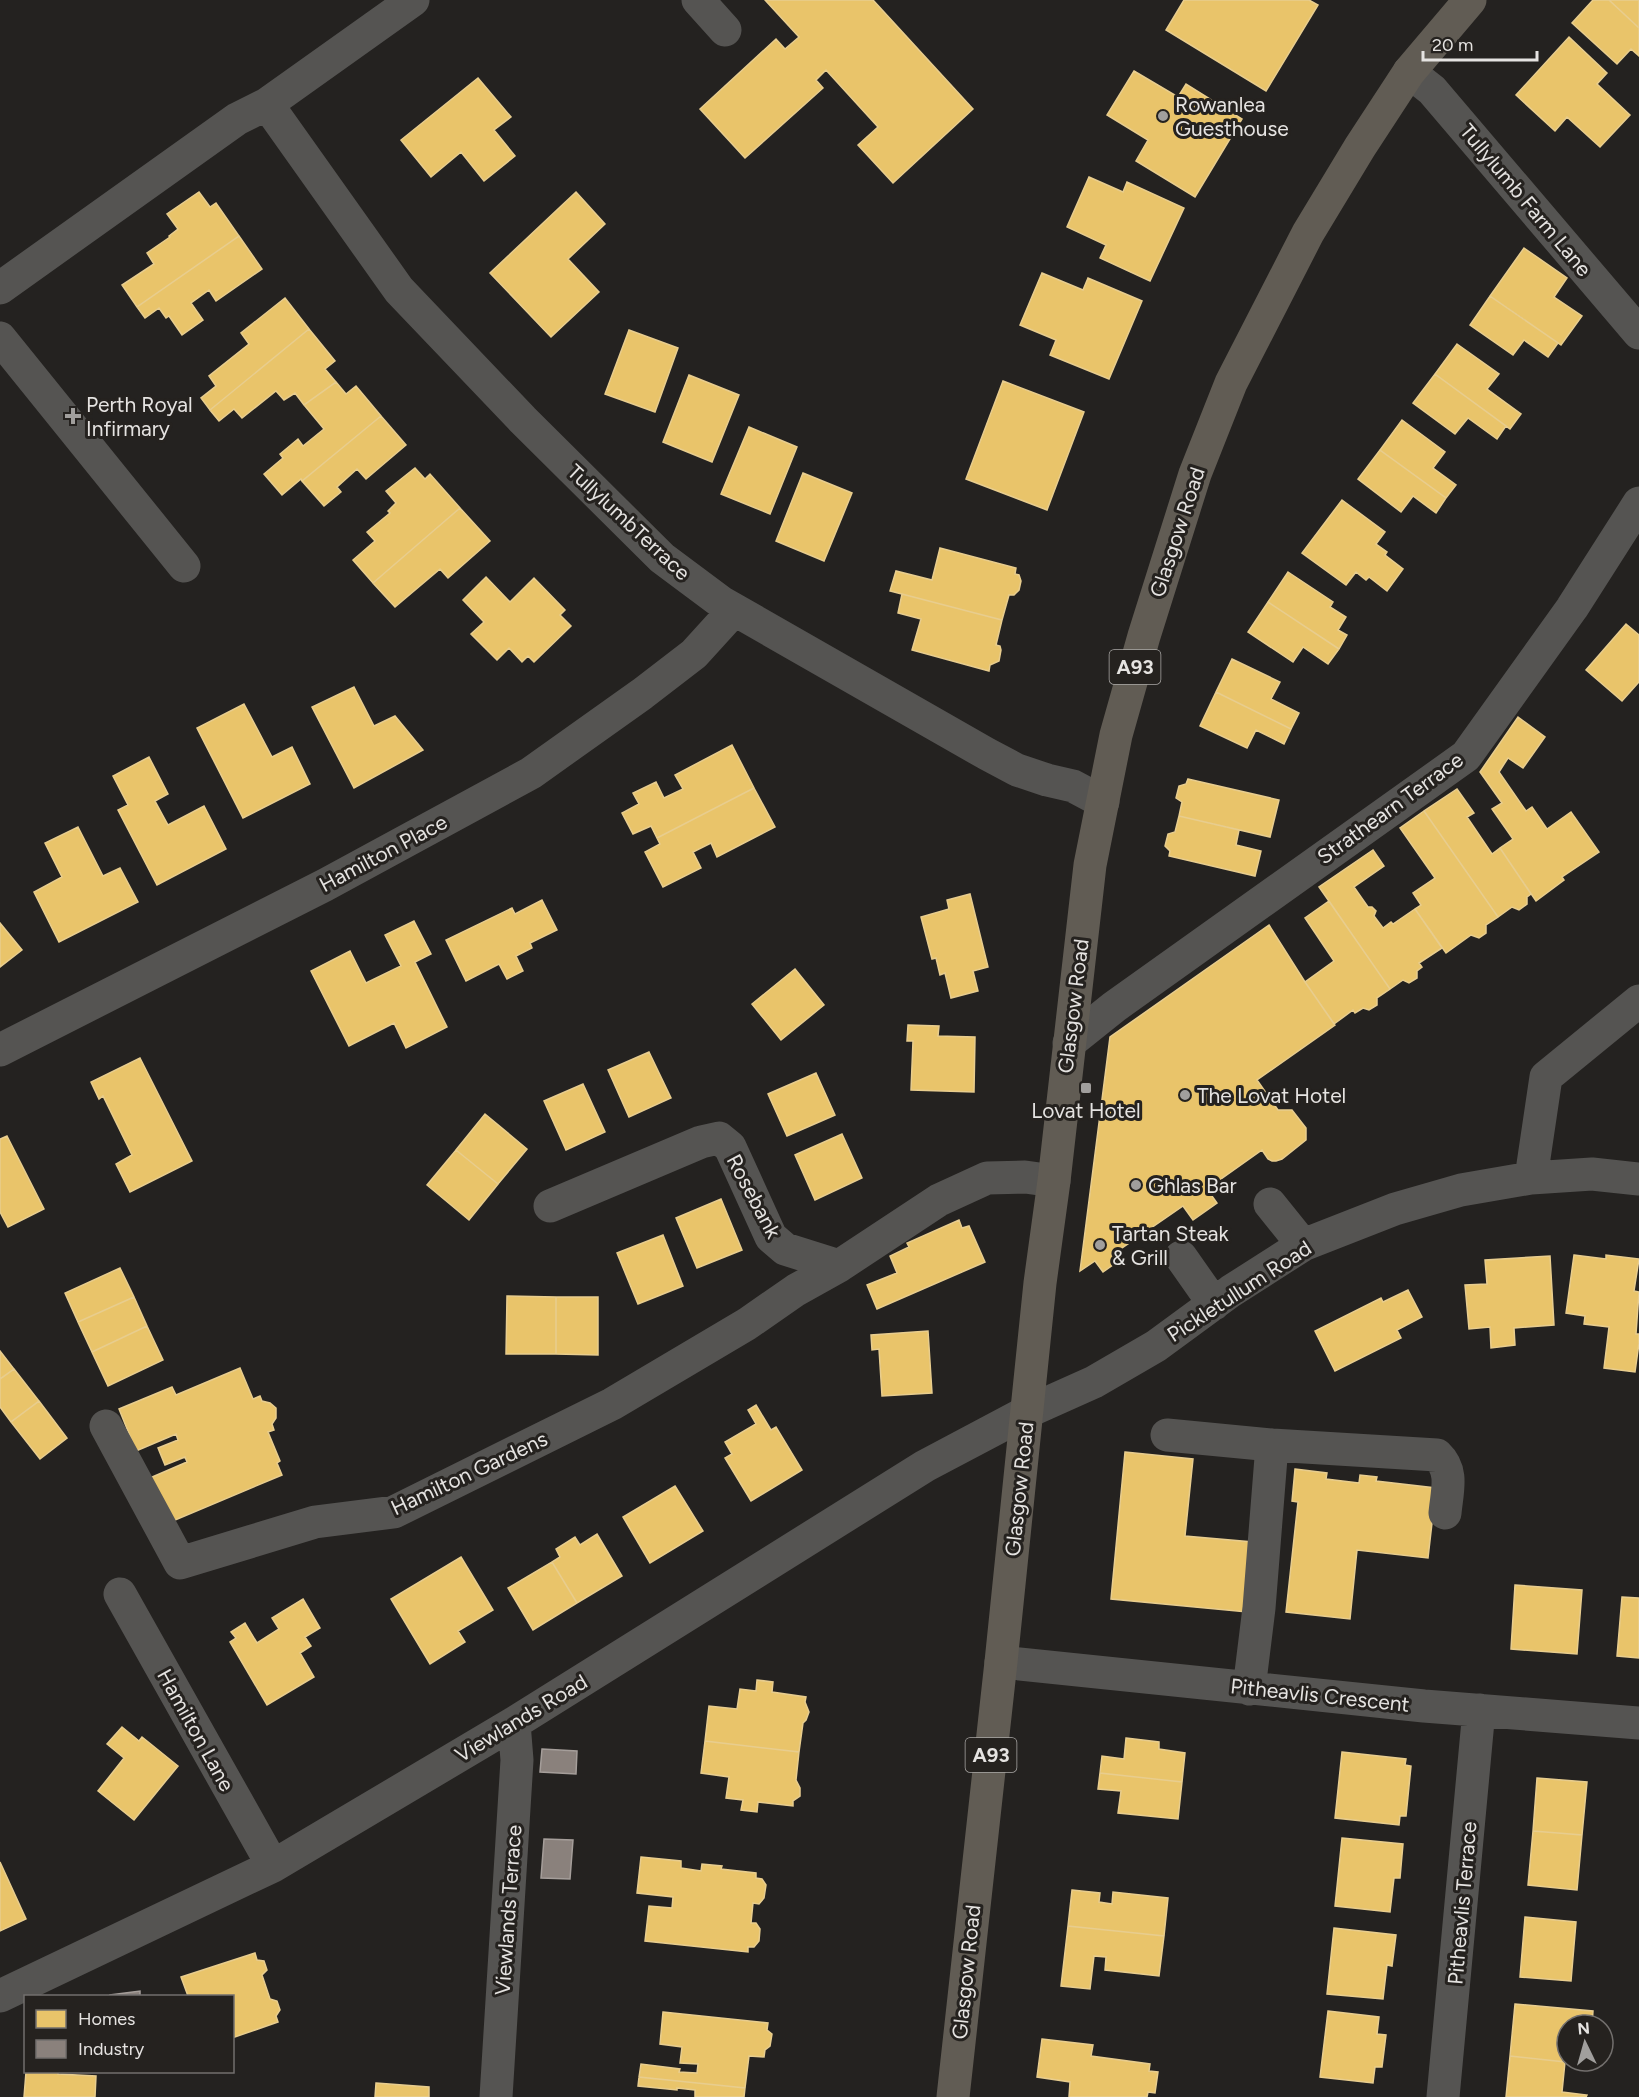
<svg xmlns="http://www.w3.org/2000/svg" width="1639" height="2097" font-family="Figtree,sans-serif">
  <rect width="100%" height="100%" fill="#242220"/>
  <!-- homes -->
  <path fill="#e9c46a" stroke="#e8cd8e" stroke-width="1.5" d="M765,0H873L973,109L893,183L858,145L878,127L826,70L816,80L823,88L745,158L700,109L776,39L785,49L799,37Z
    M1184,0H1309L1318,5L1266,91L1166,30Z
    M1593,0H1609L1639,28V56L1631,49L1617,64L1572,23Z
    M1609,0H1639V28Z
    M1569,37L1607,73L1597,84L1630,115L1600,147L1567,117L1555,131L1516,95Z
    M1134,71L1178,97L1186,84L1242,119L1195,197L1136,161L1148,140L1107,115Z
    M478,78L511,117L494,130L515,156L484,181L461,152L431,177L401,140Z
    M1089,177L1123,192L1127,182L1184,208L1150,281L1100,258L1106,245L1067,227Z
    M199,192L210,207L216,203L239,236L137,307L122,285L154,264L147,253L170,237L169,236L178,229L167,214Z
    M576,192L605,224L568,259L599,292L551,337L490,273Z
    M239,236L262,269L216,301L209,290L191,303L203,320L182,335L169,316L166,318L159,308L145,318L137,307Z
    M1524,248L1567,278L1554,297L1582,316L1561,345L1490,296Z
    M1042,273L1083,290L1088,278L1142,301L1109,379L1050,355L1056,340L1020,325Z
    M1490,296L1558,343L1548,357L1524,340L1513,355L1470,325Z
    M285,298L309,329L210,410L201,398L216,386L209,376L249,344L241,333Z
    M309,329L335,361L325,369L336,382L304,405L295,393L284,400L276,391L242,418L234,409L219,421L210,410Z
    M629,330L678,348L655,412L605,394Z
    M1457,344L1499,374L1487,389L1521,414L1510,429L1435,374Z
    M1435,374L1506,426L1497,439L1468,418L1455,434L1413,403Z
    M689,375L739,395L712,462L663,442Z
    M1003,381L1084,412L1047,510L966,479Z
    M336,382L346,394L356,386L381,416L302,481L301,479L282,495L264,474L283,458L280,454L298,439L303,446L324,429L304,405Z
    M381,416L406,445L366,479L357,469L337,487L341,492L324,506L302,481Z
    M1402,420L1445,452L1433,468L1456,485L1446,498L1380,450Z
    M749,427L797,447L770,514L721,494Z
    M1380,450L1446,498L1436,513L1413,496L1401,512L1358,479Z
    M415,468L425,479L430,474L460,508L373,583L353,560L375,541L367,532L390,513L388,511L396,503L386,491Z
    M803,473L852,493L824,561L776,541Z
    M1342,500L1385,532L1376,544L1387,552L1385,555L1403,569L1387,591L1369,577L1366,580L1356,572L1346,585L1302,553Z
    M460,508L490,541L448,578L440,569L395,607L373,583Z
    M940,548L1016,568L1015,574L1019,575L1021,581L1019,590L1014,595H1009L1002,620L890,591L896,571L932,580Z
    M1288,572L1333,602L1330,607L1346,617L1338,630L1347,635L1339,649L1268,602Z
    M486,577L510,602L534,578L565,610L560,615L571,626L534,662L528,656L522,662L509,648L497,660L471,634L484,622L463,600Z
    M902,594L1002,620L996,645L1000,646L1001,650L999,661L990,665L989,671L912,650L921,619L898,613Z
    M1268,602L1339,649L1328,664L1303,647L1293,662L1248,632Z
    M1626,624L1639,635V682L1622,701L1586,670Z
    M1232,659L1280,682L1271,699L1299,713L1291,729L1216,692Z
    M354,687L374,726L395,716L423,750L354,788L312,707Z
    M1216,692L1291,729L1284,744L1256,730L1247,748L1200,726Z
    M244,704L272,757L292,747L310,784L243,818L197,728Z
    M1518,717L1545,737L1523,768L1508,758L1499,772L1526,811L1532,807L1547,829L1571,812L1599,852L1562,877L1564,880L1536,901L1500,848L1513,839L1492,809L1502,803L1480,772Z
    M732,745L754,788L657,838L651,826L633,834L622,813L639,804L633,793L656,782L664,798L683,789L675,775Z
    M149,757L168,794L155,801L168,825L204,806L226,849L157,885L118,810L128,805L113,776Z
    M1188,779L1279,800L1270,837L1179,816L1182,802L1176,798L1179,786L1186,784Z
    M754,788L775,827L717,857L711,843L693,852L701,868L663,887L645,852L660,844L657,838Z
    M1457,789L1474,813L1467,817L1492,854L1500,848L1531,894L1527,897V904L1519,910L1512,907L1498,917L1424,811Z
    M1424,811L1498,917L1486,925V933L1479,938L1471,935L1446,953L1415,909L1421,905L1413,893L1435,878L1400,828Z
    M1179,816L1239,830L1236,845L1261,851L1255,876L1169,856L1170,851L1165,846L1168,834L1175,832Z
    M78,827L103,876L120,868L138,902L59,942L34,892L62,877L45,843Z
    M1373,850L1384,866L1354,887L1368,907H1372L1376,911L1374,916L1383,928L1391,922L1393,924L1415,909L1442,948L1419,963L1422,967L1417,971V978L1409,983L1403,980L1390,989L1319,887Z
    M970,894L988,967L973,971L978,991L951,998L945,973L940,975L936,958L932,959L921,917L949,909L947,900Z
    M542,900L557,930L530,943L532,948L516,956L523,971L507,979L499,964L466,981L446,940L512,908L515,914Z
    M1329,901L1390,989L1377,998V1005L1369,1010L1363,1008L1355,1013L1353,1010L1334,1024L1305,982L1334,961L1305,918Z
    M414,921L431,954L415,962L447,1027L406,1048L394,1023L349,1046L311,971L350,951L366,983L401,966L385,935Z
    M0,923L22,950L0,967Z
    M1269,925L1305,982L1335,1025L1257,1080L1278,1110H1292L1306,1128V1140L1282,1159L1276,1161H1272L1268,1159L1262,1150L1207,1189L1217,1203L1193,1220L1183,1206L1112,1255L1117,1262L1103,1272L1095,1261L1080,1271L1110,1037Z
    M795,969L824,1005L781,1040L752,1004Z
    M908,1025L939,1026L938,1036L975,1037L974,1092L911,1090L913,1041H907Z
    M649,1052L671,1098L629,1117L608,1070Z
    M140,1058L192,1161L130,1192L116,1164L132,1155L103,1096L99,1099L91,1082Z
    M816,1073L835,1115L787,1136L768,1094Z
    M583,1084L605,1132L566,1150L544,1101Z
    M485,1114L527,1149L498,1184L456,1150Z
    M842,1134L862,1178L815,1200L795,1155Z
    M7,1136L44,1209L8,1227L0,1212V1139Z
    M456,1150L498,1184L469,1220L427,1185Z
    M721,1199L742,1250L697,1268L676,1218Z
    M959,1220L962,1228L969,1226L985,1262L877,1309L867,1285L897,1273L890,1256L909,1247L907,1243Z
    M663,1235L683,1286L638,1304L617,1253Z
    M1574,1255L1606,1259V1255L1639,1259L1634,1291L1639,1292L1636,1334H1639V1343L1635,1372L1604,1368L1609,1327L1584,1324L1585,1316L1566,1313Z
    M1550,1256L1554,1325L1514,1328L1515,1345L1491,1348L1490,1327L1469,1329L1465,1285L1487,1284L1485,1260Z
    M120,1268L134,1297L78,1322L65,1293Z
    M1408,1290L1422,1317L1397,1330L1401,1338L1335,1371L1315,1331L1381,1298L1383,1302Z
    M507,1296L556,1297V1354H506Z
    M134,1297L147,1326L92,1352L78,1322Z
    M556,1297H598V1355L556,1354Z
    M147,1326L163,1360L108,1386L92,1352Z
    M928,1331L932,1393L882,1396L879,1349L872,1350L871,1335Z
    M0,1351L14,1369L0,1379Z
    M240,1368L253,1399L260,1396L262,1401L270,1403L276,1408V1418L272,1424L274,1430L268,1432L280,1461L277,1463L282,1475L168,1523L150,1478L187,1462L185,1457L165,1465L158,1448L178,1440L176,1434L136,1451L119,1409L172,1387L176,1395Z
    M14,1369L39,1401L11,1422L0,1407V1379Z
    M39,1401L67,1438L40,1459L11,1422Z
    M756,1405L771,1430L776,1427L802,1470L751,1501L725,1458L732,1454L725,1442L756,1424L748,1410Z
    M1125,1452L1193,1459L1185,1536L1253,1542L1247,1612L1111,1599Z
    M1295,1469L1327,1473L1326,1479L1359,1483L1360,1475L1377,1477L1376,1481L1436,1488L1428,1558L1357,1550L1350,1619L1286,1612L1298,1502L1292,1501Z
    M675,1486L703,1531L650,1563L623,1517Z
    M597,1534L622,1576L577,1603L552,1562L560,1557L556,1549L575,1537L580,1545Z
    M461,1557L493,1610L458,1631L465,1642L430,1664L391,1599Z
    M552,1562L577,1603L533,1630L508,1588Z
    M1515,1585L1582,1590L1577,1654L1511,1649Z
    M1622,1597L1639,1598V1658L1617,1656Z
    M303,1599L320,1628L305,1637L311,1646L300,1653L314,1677L267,1705L230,1642L236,1638L231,1632L245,1623L257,1643L279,1629L272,1618Z
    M757,1680L773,1682L772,1692L806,1697L805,1702L809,1712L806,1720L803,1723L799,1752L705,1741L709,1706L737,1709L740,1689L756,1691Z
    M122,1727L139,1741L142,1737L178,1766L134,1820L98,1791L124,1758L107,1744Z
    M1126,1738L1159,1742V1749L1185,1753L1182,1782L1100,1773L1102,1756L1124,1759Z
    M705,1741L799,1752L796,1780L800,1788V1796L793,1801V1806L758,1802L757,1812L741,1810L743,1800L726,1798L729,1777L701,1773Z
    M1342,1752L1406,1759L1405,1765L1411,1766L1406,1816H1400L1399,1825L1335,1818Z
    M1100,1773L1182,1782L1178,1819L1118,1813L1121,1791L1098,1789Z
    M1537,1778L1587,1782L1582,1835L1533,1831Z
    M1533,1831L1582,1835L1577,1890L1528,1885Z
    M1342,1838L1403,1844L1400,1878H1394L1390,1912L1335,1906Z
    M641,1857L681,1861V1868L701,1871L702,1864L722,1866L721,1869L756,1873V1878L762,1879L766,1885L764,1898L759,1904L753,1903L751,1923H756L760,1929L759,1941L754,1947H748V1952L645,1941L649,1906L672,1908L673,1897L637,1893Z
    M0,1862L26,1919L0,1931Z
    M1072,1890L1100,1893L1099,1902L1112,1904L1113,1892L1168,1898L1164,1936L1068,1926Z
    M1525,1917L1576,1922L1571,1981L1520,1977Z
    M1068,1926L1164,1936L1159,1976L1105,1970L1106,1957L1094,1956L1090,1989L1061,1986Z
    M1334,1928L1396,1935L1392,1966L1387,1965L1383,1999L1327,1994Z
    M255,1953L257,1960L264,1961L267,1970L262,1975L270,1999L277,2001L280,2010L276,2016L278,2022L232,2038V1996H188L181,1977Z
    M1515,2004L1593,2011L1592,2025H1567L1565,2062L1510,2056Z
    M1328,2011L1379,2017L1377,2034L1386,2035L1382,2067H1375L1373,2083L1320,2077Z
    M663,2012L768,2023L767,2030L772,2034L770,2046L765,2050L764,2057L749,2056L745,2088L639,2077L641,2064L680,2069L679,2072L697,2073L698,2064L680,2063L682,2047L660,2044Z
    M1042,2039L1093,2045L1091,2056L1150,2064L1149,2071L1158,2072L1155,2093L1148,2092L1147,2097H1069L1070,2082L1037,2077Z
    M1510,2056L1565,2062L1562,2092L1587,2095L1586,2097H1506Z
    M26,2072H58V2074L96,2076L95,2097H24Z
    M639,2077L745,2088L744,2097H695V2090L677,2088V2090L638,2086Z
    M376,2083L429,2087V2097H375Z"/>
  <!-- industry -->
  <path fill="#8a817c" stroke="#a59e9a" stroke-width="1.5" d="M542,1749L577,1751L576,1774L540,1772Z
    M544,1839L573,1840L570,1879L541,1878Z
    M140,1991V1996H110V1995Z"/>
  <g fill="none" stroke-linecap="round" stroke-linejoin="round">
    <!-- minor -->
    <path stroke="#555452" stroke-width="33" d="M698,0L725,30
      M1409,72L1432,90L1639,333
      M267,104L399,290L523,420L662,558L721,602L987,754L1017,770L1047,780L1073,786L1103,802
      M0,288L237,119L267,104L413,0
      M0,338L184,566
      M1069,1043L1114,1007L1466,756L1572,608L1639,503
      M0,1050L325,885L531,773L642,694L694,654L734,610
      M1531,1178L1546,1077L1639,1001
      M1270,1204L1303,1245
      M550,1206L701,1142L719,1138L730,1147L771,1237L785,1249L839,1266L939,1200L987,1178L1025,1177L1054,1181
      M1181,1257L1214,1304
      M106,1426L180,1563L315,1522L394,1512L612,1404L747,1324L796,1290L839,1266
      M1167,1435L1272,1445L1437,1455C1454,1471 1447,1491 1445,1513
      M120,1594L273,1866
      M1001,1662L1424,1706L1639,1723
      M1249,1689L1259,1608L1272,1445
      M0,1996L273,1866L514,1723L925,1466L1027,1412L1094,1382L1156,1346L1231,1291L1303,1245L1395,1209L1461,1190L1531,1178L1592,1174L1639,1179
      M496,2097L517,1760L514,1723
      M1443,2097L1479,1710"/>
    <!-- major -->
    <path stroke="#615c54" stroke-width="33" d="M953,2097L1001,1662L1040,1283L1054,1181L1090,865L1116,735L1144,636L1195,474L1231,383L1308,233L1360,147L1409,72L1470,0"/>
  </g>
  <!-- markers -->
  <g fill="#a19f9d" stroke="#25221f" stroke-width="2">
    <circle cx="1163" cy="116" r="6"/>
    <path d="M70 407h6v6h6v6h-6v6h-6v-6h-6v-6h6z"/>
    <rect x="1080" y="1082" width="12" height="12" rx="3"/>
    <circle cx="1185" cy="1095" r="6"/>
    <circle cx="1136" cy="1185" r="6"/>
    <circle cx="1100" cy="1245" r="6"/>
  </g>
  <g text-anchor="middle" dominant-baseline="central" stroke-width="6" stroke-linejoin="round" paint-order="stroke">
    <!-- shield labels -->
    <g fill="#25221f" stroke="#aba9a7" stroke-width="1.5">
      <rect x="1109.5" y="650" width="51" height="34" rx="4.5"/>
      <rect x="965.5" y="1738" width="51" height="34" rx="4.5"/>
    </g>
    <g font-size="20" font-weight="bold" fill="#e5e3e1">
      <text x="1135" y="667">A93</text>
      <text x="991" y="1755">A93</text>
    </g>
    <!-- poi labels -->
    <g font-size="21" fill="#e5e3e1" stroke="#25221f" text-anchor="start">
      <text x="1175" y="104">Rowanlea<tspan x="1175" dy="24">Guesthouse</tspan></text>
      <text x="86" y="404">Perth Royal<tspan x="86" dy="24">Infirmary</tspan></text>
      <text x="1197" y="1095">The Lovat Hotel</text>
      <text x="1086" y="1110" text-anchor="middle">Lovat Hotel</text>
      <text x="1148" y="1185">Ghlas Bar</text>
      <text x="1112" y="1233">Tartan Steak<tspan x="1112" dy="24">&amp; Grill</tspan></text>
    </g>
    <!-- street labels -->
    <g font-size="21" fill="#e5e3e1" stroke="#25221f">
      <text transform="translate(1526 200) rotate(50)">Tullylumb Farm Lane</text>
      <text transform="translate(629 522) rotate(43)">TullylumbTerrace</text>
      <text transform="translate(1177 532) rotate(-72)">Glasgow Road</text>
      <text transform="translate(1390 808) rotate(-36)">Strathearn Terrace</text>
      <text transform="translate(383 853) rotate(-28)">Hamilton Place</text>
      <text transform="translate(1073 1006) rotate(-83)">Glasgow Road</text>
      <text transform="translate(754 1196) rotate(62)">Rosebank</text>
      <text transform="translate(1239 1291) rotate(-33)">Pickletullum Road</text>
      <text transform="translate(469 1473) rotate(-25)">Hamilton Gardens</text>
      <text transform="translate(1019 1489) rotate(-84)">Glasgow Road</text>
      <text transform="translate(1320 1695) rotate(6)">Pitheavlis Crescent</text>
      <text transform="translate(521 1718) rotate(-31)">Viewlands Road</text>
      <text transform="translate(196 1730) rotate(61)">Hamilton Lane</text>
      <text transform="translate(1462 1903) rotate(-85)">Pitheavlis Terrace</text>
      <text transform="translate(508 1910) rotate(-86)">Viewlands Terrace</text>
      <text transform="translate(966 1972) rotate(-84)">Glasgow Road</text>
    </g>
  </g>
  <!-- legend -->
  <rect x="24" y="1995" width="210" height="78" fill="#25221f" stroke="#726f6d" stroke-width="1.5"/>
  <rect x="36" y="2010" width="30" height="18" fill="#e9c46a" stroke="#726f6d" stroke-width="1.5"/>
  <text x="78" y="2025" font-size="18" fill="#e5e3e1">Homes</text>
  <rect x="36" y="2040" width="30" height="18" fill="#8a817c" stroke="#726f6d" stroke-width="1.5"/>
  <text x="78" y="2055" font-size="18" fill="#e5e3e1">Industry</text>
  <!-- north arrow -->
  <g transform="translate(1585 2043) rotate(355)"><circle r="28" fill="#25221f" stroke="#726f6d" stroke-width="1.5"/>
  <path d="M0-4.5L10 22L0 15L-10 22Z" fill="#a19f9d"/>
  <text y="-9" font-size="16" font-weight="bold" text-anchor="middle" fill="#e5e3e1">N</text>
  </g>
  <!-- scale -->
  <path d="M1423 51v9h114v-9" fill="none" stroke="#e5e3e1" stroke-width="3"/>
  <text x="1432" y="51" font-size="18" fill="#e5e3e1" stroke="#25221f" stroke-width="4.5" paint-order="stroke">20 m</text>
</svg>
